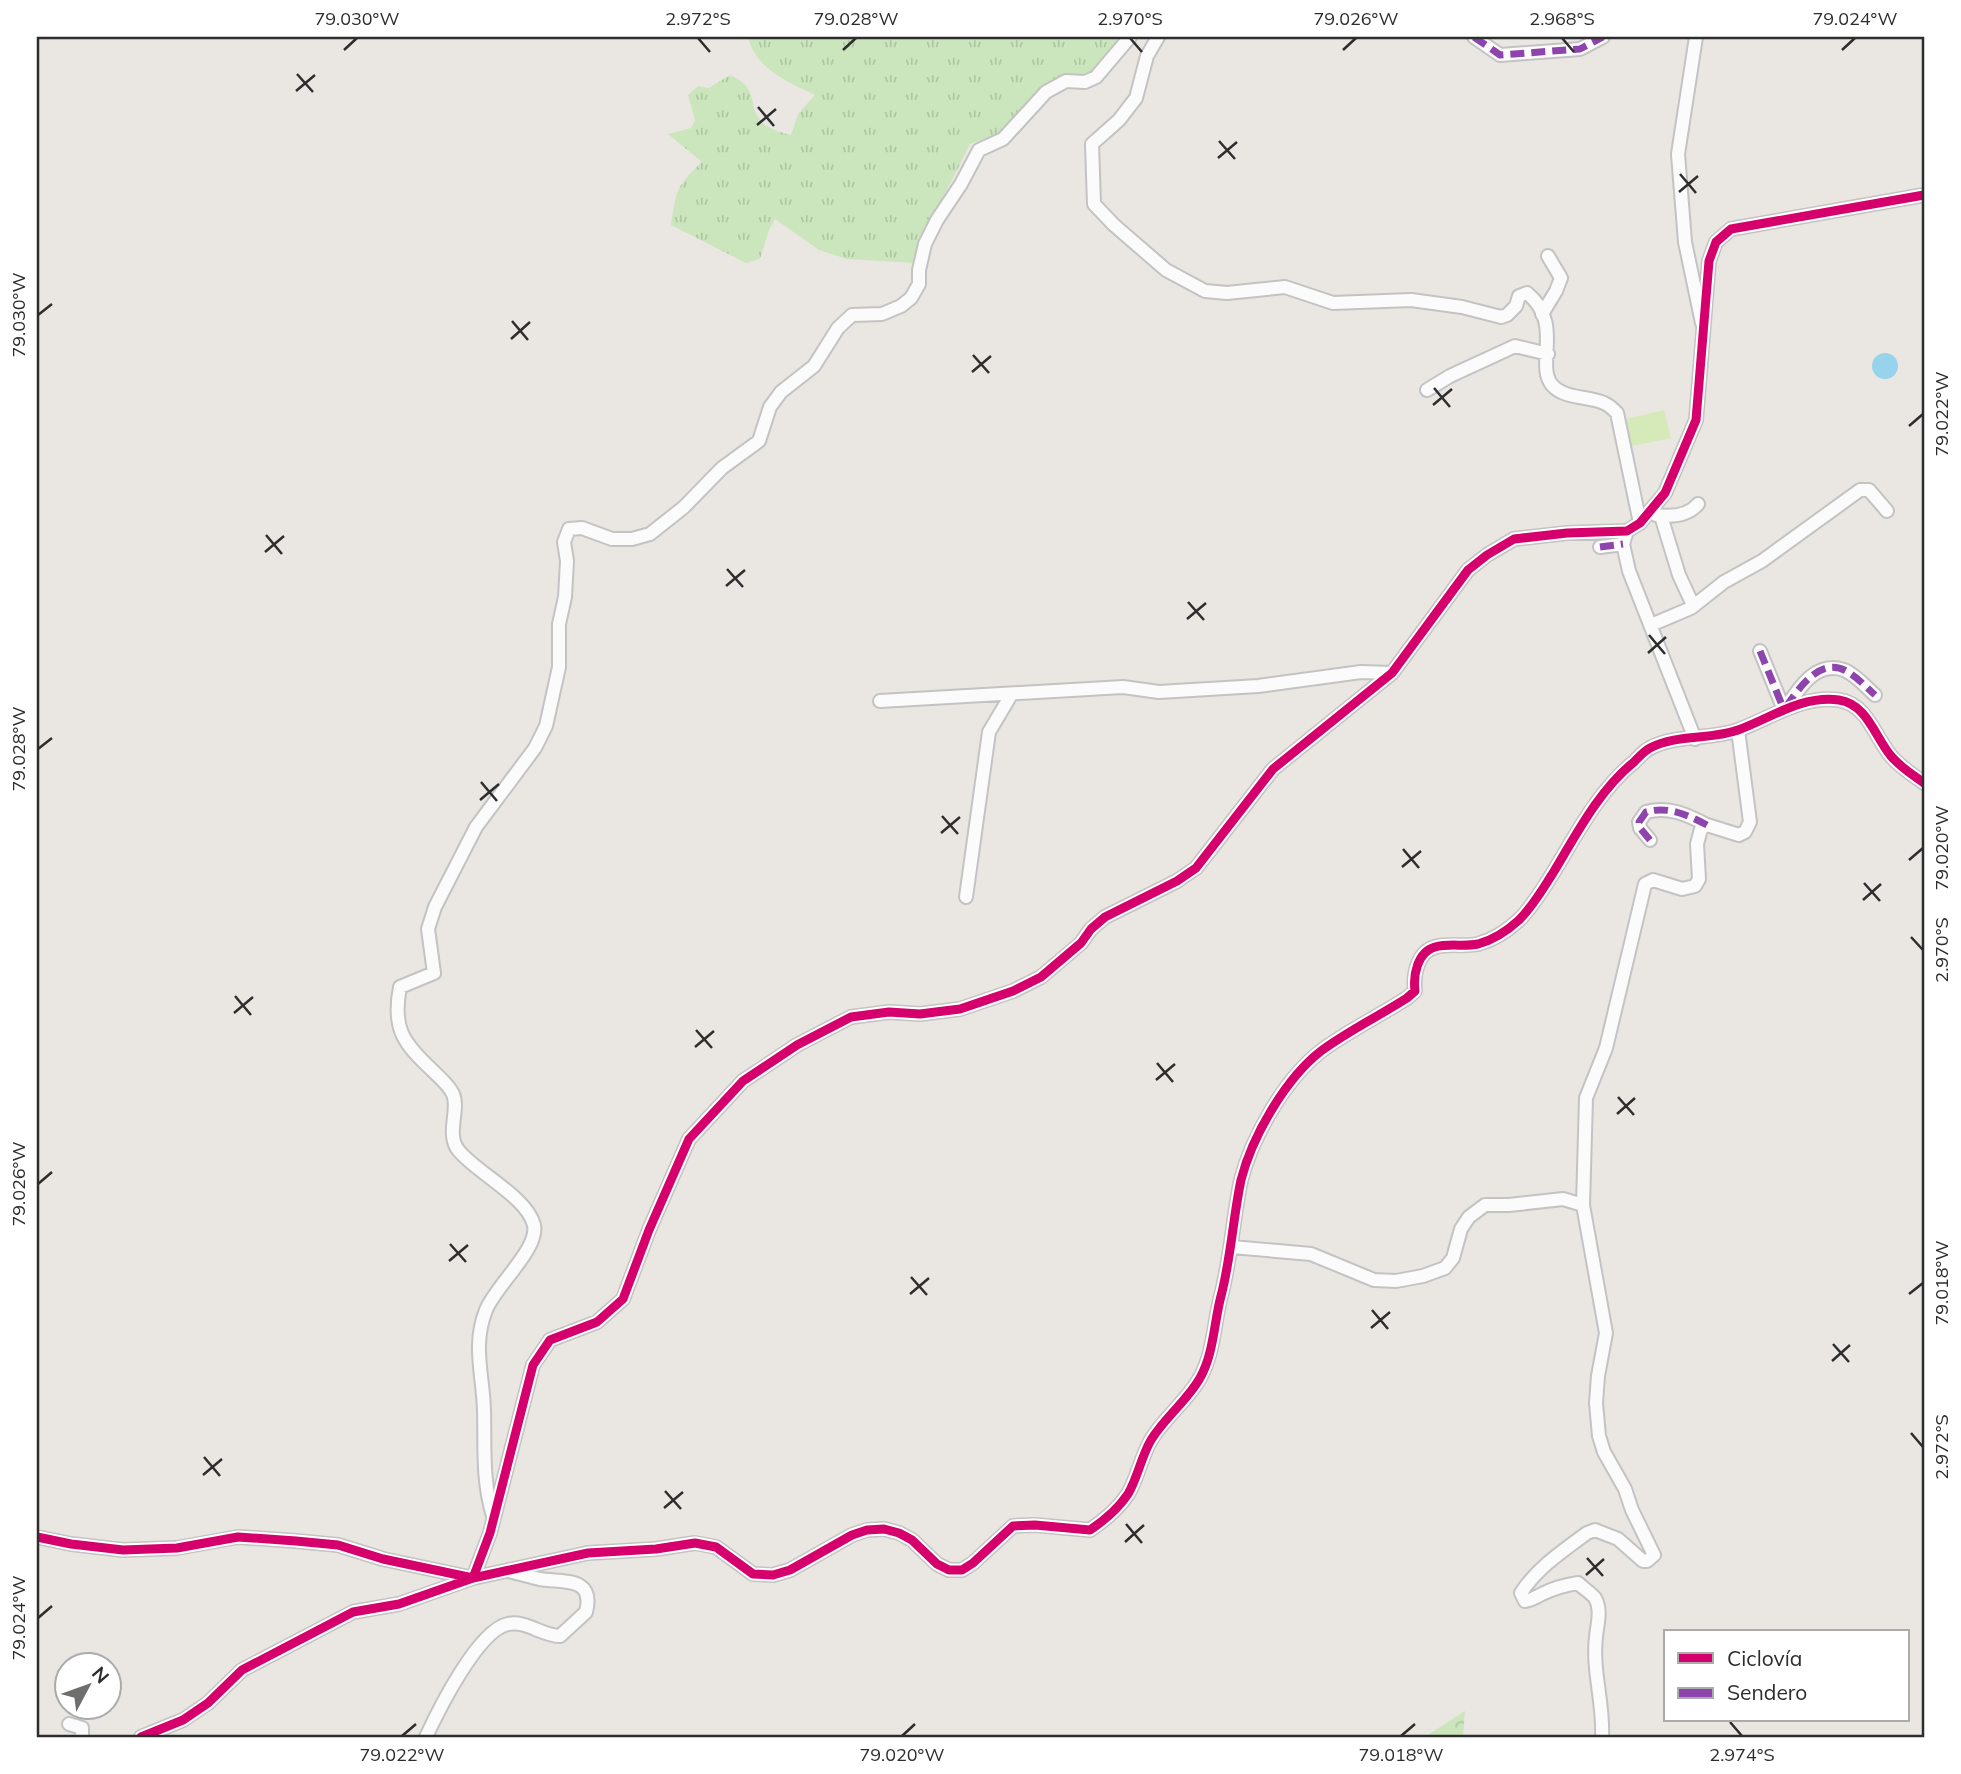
<svg xmlns="http://www.w3.org/2000/svg" width="1961" height="1774" font-family="Mulish,sans-serif">
  <defs>
    <pattern id="grass-tufts" width="24" height="20" patternUnits="userSpaceOnUse" patternTransform="scale(1.75)"><rect width="24" height="20" fill="#cbe6bc"/><path d="M3 7l-1-3M5 7V3M7 7l1-3M15 17l-1-3M17 17v-4M19 17l1-3" fill="none" stroke="#afc6a2"/></pattern>
    <pattern id="forest-crowns" width="20" height="18" patternUnits="userSpaceOnUse" patternTransform="scale(1.75)"><rect width="20" height="18" fill="#cbe6bc"/><path d="M2 6a3 3 0 1 1 6 0M12 15a3 3 0 1 1 6 0" fill="none" stroke="#afc6a2"/></pattern>
  </defs>
  <rect width="100%" height="100%" fill="#eae7e2"/>
  <!-- grass -->
  <path fill="url(#grass-tufts)" d="M748,37H1125L1097,75L1055,81L995,135L970,144C951,184 928,221 914,263L847,259L819,250L775,219L769,230L760,259L746,263L671,225C676,191 676,186 702,162L668,134L691,128L695,120L688,95L698,86L709,88L730,75C762,89 745,107 764,124C770,129 783,133 791,135L798,114L815,95C787,82 756,69 748,37Z"/>
  <!-- forest -->
  <path fill="url(#forest-crowns)" d="M1465,1711L1463,1737H1426V1736Z"/>
  <!-- pitch -->
  <path fill="#d6eab9" d="M1664,410L1671,438L1628,447L1622,420Z"/>
  <!-- water -->
  <path fill="#97d3ec" d="M1872 366a13 13 0 1 1 26 0a13 13 0 1 1-26 0Z"/>
  <g fill="none" stroke-linecap="round" stroke-linejoin="round">
    <!-- minor casing -->
    <g stroke="#c4c3c3" stroke-width="16">
      <path id="minor" d="M1158,37L1147,56L1136,98L1119,120L1092,144L1094,204L1114,225L1166,270L1205,291L1227,293L1285,287L1333,303L1411,300L1462,307L1501,317L1507,315L1516,306L1519,296L1527,293C1564,323 1535,365 1552,385C1564,399 1588,396 1604,403C1609,405 1613,409 1617,413L1640,523
        M1474,37L1500,55L1580,49L1603,37
        M1696,37L1678,154L1685,242L1702,323
        M1542,314L1556,291L1561,278L1548,256
        M1427,390L1450,376L1515,346L1548,354
        M1656,515C1671,517 1688,516 1698,504
        M1661,516L1679,575L1692,603
        M1627,531L1623,544L1629,571L1695,739
        M1600,547L1623,544
        M1651,625L1691,608L1724,582L1762,561L1860,490H1869L1887,511
        M1760,651L1784,710
        M880,701L1123,687L1159,692L1258,686L1361,672L1392,673
        M1784,710C1798,690 1815,660 1844,670C1855,674 1866,687 1875,695
        M1650,840L1640,828L1639,822L1646,812C1668,806 1686,814 1707,825
        M966,897L989,732L1011,695
        M1232,1247L1311,1254L1374,1280L1396,1281L1423,1276L1445,1268L1453,1258L1461,1229L1469,1217L1485,1205H1509L1563,1199L1583,1205
        M493,1516C482,1481 485,1446 484,1410C483,1375 472,1345 486,1310C496,1285 539,1249 534,1225C527,1197 477,1173 459,1151C445,1135 460,1110 453,1094C448,1084 440,1078 432,1070C403,1043 392,1028 400,987L434,973L428,929L435,907L476,827L535,748L546,726L559,667V624L565,597L567,561L564,542L569,529L582,528L612,539H632L650,534L684,507L722,468L759,441L770,407L781,392L814,366L838,328L852,315L882,314L901,306L911,298L919,284V270L925,244L937,220L961,184L979,150L1003,139L1046,92L1066,81L1085,82L1096,77L1130,37
        M37,1537L71,1544L123,1550L177,1548L238,1537L296,1541L338,1545L383,1559L473,1578L588,1553L656,1549L695,1543L716,1547L753,1574L773,1575L790,1570L852,1535L867,1530L884,1529L899,1533L912,1540L937,1564L949,1570H962L973,1563L1013,1526L1035,1525L1090,1530C1105,1520 1118,1509 1128,1494C1138,1477 1141,1457 1151,1440C1165,1417 1187,1401 1200,1378C1214,1353 1214,1322 1221,1296C1231,1258 1233,1218 1241,1180C1252,1137 1285,1079 1321,1051C1348,1031 1379,1016 1407,998L1415,991C1413,976 1417,952 1435,947C1449,943 1464,947 1478,944C1493,940 1507,931 1519,920C1533,906 1542,890 1553,873C1576,835 1599,790 1634,762C1639,757 1644,751 1650,748C1677,734 1710,740 1738,730C1771,718 1802,695 1839,700C1867,704 1875,737 1891,756C1900,767 1913,775 1924,783
        M69,1724L82,1728V1737
        M141,1737L183,1720L208,1703L242,1670L353,1612L399,1604L473,1578L490,1533L533,1365L550,1340L597,1322L623,1299L649,1230L689,1139L743,1081L797,1045L851,1017L889,1012L920,1014L960,1009L1013,991L1041,977L1081,943L1091,929L1105,917L1177,881L1196,868L1273,769L1392,673L1468,570L1487,555L1514,539L1567,533L1627,531L1640,523L1665,493L1696,420L1709,261L1716,242L1731,229L1924,195
        M426,1737C438,1711 478,1630 508,1624C526,1620 542,1636 560,1636L586,1612C595,1576 563,1583 540,1579C530,1577 521,1574 512,1572
        M1602,1737C1604,1704 1592,1671 1596,1637C1597,1625 1602,1610 1595,1598C1591,1593 1583,1588 1578,1583C1565,1585 1554,1588 1542,1594C1535,1597 1533,1600 1525,1601L1521,1593C1537,1568 1564,1550 1587,1533L1595,1530L1618,1539L1643,1561H1647L1654,1555L1632,1510L1625,1489L1604,1452L1599,1436L1596,1403L1598,1376L1606,1333L1583,1205L1586,1098L1606,1048L1645,884L1653,880L1682,889L1695,886L1699,879L1697,844L1701,829L1707,825L1739,835L1745,832L1750,822L1738,730"/>
    </g>
    <!-- minor -->
    <use href="#minor" stroke="#fcfbfb" stroke-width="12"/>
    <!-- quiet -->
    <path stroke="#8e44ad" stroke-width="7" stroke-dasharray="14 7" stroke-linecap="butt" d="M1474,37L1500,55L1580,49L1603,37
      M1600,547L1623,544
      M1760,651L1784,710
      M1786,707C1799,688 1821,655 1848,672C1858,678 1866,687 1875,695
      M1650,840L1640,828L1639,822L1646,812C1668,806 1686,814 1707,825"/>
    <!-- cycleway casing -->
    <g stroke="#fff" stroke-width="13">
      <path id="cycleway" d="M37,1537L71,1544L123,1550L177,1548L238,1537L296,1541L338,1545L383,1559L473,1578L588,1553L656,1549L695,1543L716,1547L753,1574L773,1575L790,1570L852,1535L867,1530L884,1529L899,1533L912,1540L937,1564L949,1570H962L973,1563L1013,1526L1035,1525L1090,1530C1105,1520 1118,1509 1128,1494C1138,1477 1141,1457 1151,1440C1165,1417 1187,1401 1200,1378C1214,1353 1214,1322 1221,1296C1231,1258 1233,1218 1241,1180C1252,1137 1285,1079 1321,1051C1348,1031 1379,1016 1407,998L1415,991C1413,976 1417,952 1435,947C1449,943 1464,947 1478,944C1493,940 1507,931 1519,920C1533,906 1542,890 1553,873C1576,835 1599,790 1634,762C1639,757 1644,751 1650,748C1677,734 1710,740 1738,730C1771,718 1802,695 1839,700C1867,704 1875,737 1891,756C1900,767 1913,775 1924,783
        M141,1737L183,1720L208,1703L242,1670L353,1612L399,1604L473,1578L490,1533L533,1365L550,1340L597,1322L623,1299L649,1230L689,1139L743,1081L797,1045L851,1017L889,1012L920,1014L960,1009L1013,991L1041,977L1081,943L1091,929L1105,917L1177,881L1196,868L1273,769L1392,673L1468,570L1487,555L1514,539L1567,533L1627,531L1640,523L1665,493L1696,420L1709,261L1716,242L1731,229L1924,195"/>
    </g>
    <!-- cycleway -->
    <use href="#cycleway" stroke="#d6006c" stroke-width="9"/>
  </g>
  <!-- ticks -->
  <path fill="none" stroke="#2d2d2d" stroke-width="2.5" d="M698,38L710,52M1130,38L1142,52M1562,38L1574,52M344,50L357,38M843,50L856,38M1343,50L1356,38M1842,50L1855,38M297,74L313,92M296,91L315,75M758,107L774,126M757,125L776,109M1219,141L1235,159M1218,158L1237,142M1680,174L1696,193M1679,192L1698,176M38,315L52,304M512,321L528,340M511,339L530,322M973,355L989,373M972,372L991,356M1434,388L1450,407M1433,405L1452,389M1909,426L1923,414M266,535L282,554M265,552L284,536M727,569L743,587M726,586L745,570M1188,602L1204,620M1187,619L1206,603M1649,635L1665,654M1648,653L1666,637M38,749L52,738M481,782L497,801M480,800L499,784M942,816L958,834M941,833L960,817M1403,849L1419,868M1909,860L1923,848M1402,867L1421,851M1864,883L1880,901M1863,900L1881,884M1911,937L1923,950M235,996L251,1015M234,1013L253,997M696,1030L712,1048M695,1047L714,1031M1157,1063L1173,1082M1156,1080L1175,1064M1618,1097L1634,1115M1617,1114L1635,1098M38,1184L52,1172M450,1244L466,1262M449,1261L468,1245M911,1277L927,1295M910,1294L929,1278M1909,1294L1923,1283M1372,1310L1388,1329M1371,1328L1390,1312M1833,1344L1849,1362M1832,1361L1850,1345M1911,1433L1923,1447M204,1457L220,1476M203,1475L222,1459M665,1491L681,1509M664,1508L683,1492M1126,1524L1142,1543M1125,1542L1144,1525M1587,1558L1603,1576M1586,1575L1604,1559M38,1618L52,1606M1730,1722L1742,1736M402,1736L416,1724M902,1736L915,1724M1401,1736L1415,1724"/>
  <!-- border -->
  <rect width="1961" height="1774" fill="none" stroke="#ffffff" stroke-width="77"/>
  <!-- legend -->
  <rect x="1664" y="1630" width="245" height="91" fill="#ffffff" stroke="#ababab" stroke-width="2"/>
  <rect x="1678" y="1653" width="35" height="10" fill="#d6006c" stroke="#ababab" stroke-width="2"/>
  <text x="1727" y="1666" font-size="21" fill="#2d2d2d">Ciclovía</text>
  <rect x="1678" y="1688" width="35" height="10" fill="#8e44ad" stroke="#ababab" stroke-width="2"/>
  <text x="1727" y="1700" font-size="21" fill="#2d2d2d">Sendero</text>
  <!-- north arrow -->
  <g transform="translate(88 1686) rotate(49)"><circle r="33" fill="#ffffff" stroke="#ababab" stroke-width="2"/>
  <path d="M0-5L12 26L0 18L-12 26Z" fill="#6f6e6c"/>
  <text y="-10" font-size="19" font-weight="bold" text-anchor="middle" fill="#2d2d2d">N</text>
  </g>
  <rect x="38" y="38" width="1885" height="1698" fill="none" stroke="#2d2d2d" stroke-width="2.5"/>
  <g font-size="18" text-anchor="middle" fill="#2d2d2d">
    <text x="357" y="25">79.030°W</text>
    <text x="698" y="25">2.972°S</text>
    <text x="856" y="25">79.028°W</text>
    <text x="1130" y="25">2.970°S</text>
    <text x="1356" y="25">79.026°W</text>
    <text x="1562" y="25">2.968°S</text>
    <text x="1855" y="25">79.024°W</text>
    <text transform="translate(19 315) rotate(-90)" y="6">79.030°W</text>
    <text transform="translate(1942 414) rotate(-90)" y="6">79.022°W</text>
    <text transform="translate(19 749) rotate(-90)" y="6">79.028°W</text>
    <text transform="translate(1942 848) rotate(-90)" y="6">79.020°W</text>
    <text transform="translate(1942 950) rotate(-90)" y="6">2.970°S</text>
    <text transform="translate(19 1184) rotate(-90)" y="6">79.026°W</text>
    <text transform="translate(1942 1283) rotate(-90)" y="6">79.018°W</text>
    <text transform="translate(1942 1447) rotate(-90)" y="6">2.972°S</text>
    <text transform="translate(19 1618) rotate(-90)" y="6">79.024°W</text>
    <text x="402" y="1761">79.022°W</text>
    <text x="902" y="1761">79.020°W</text>
    <text x="1401" y="1761">79.018°W</text>
    <text x="1742" y="1761">2.974°S</text>
  </g>
</svg>
